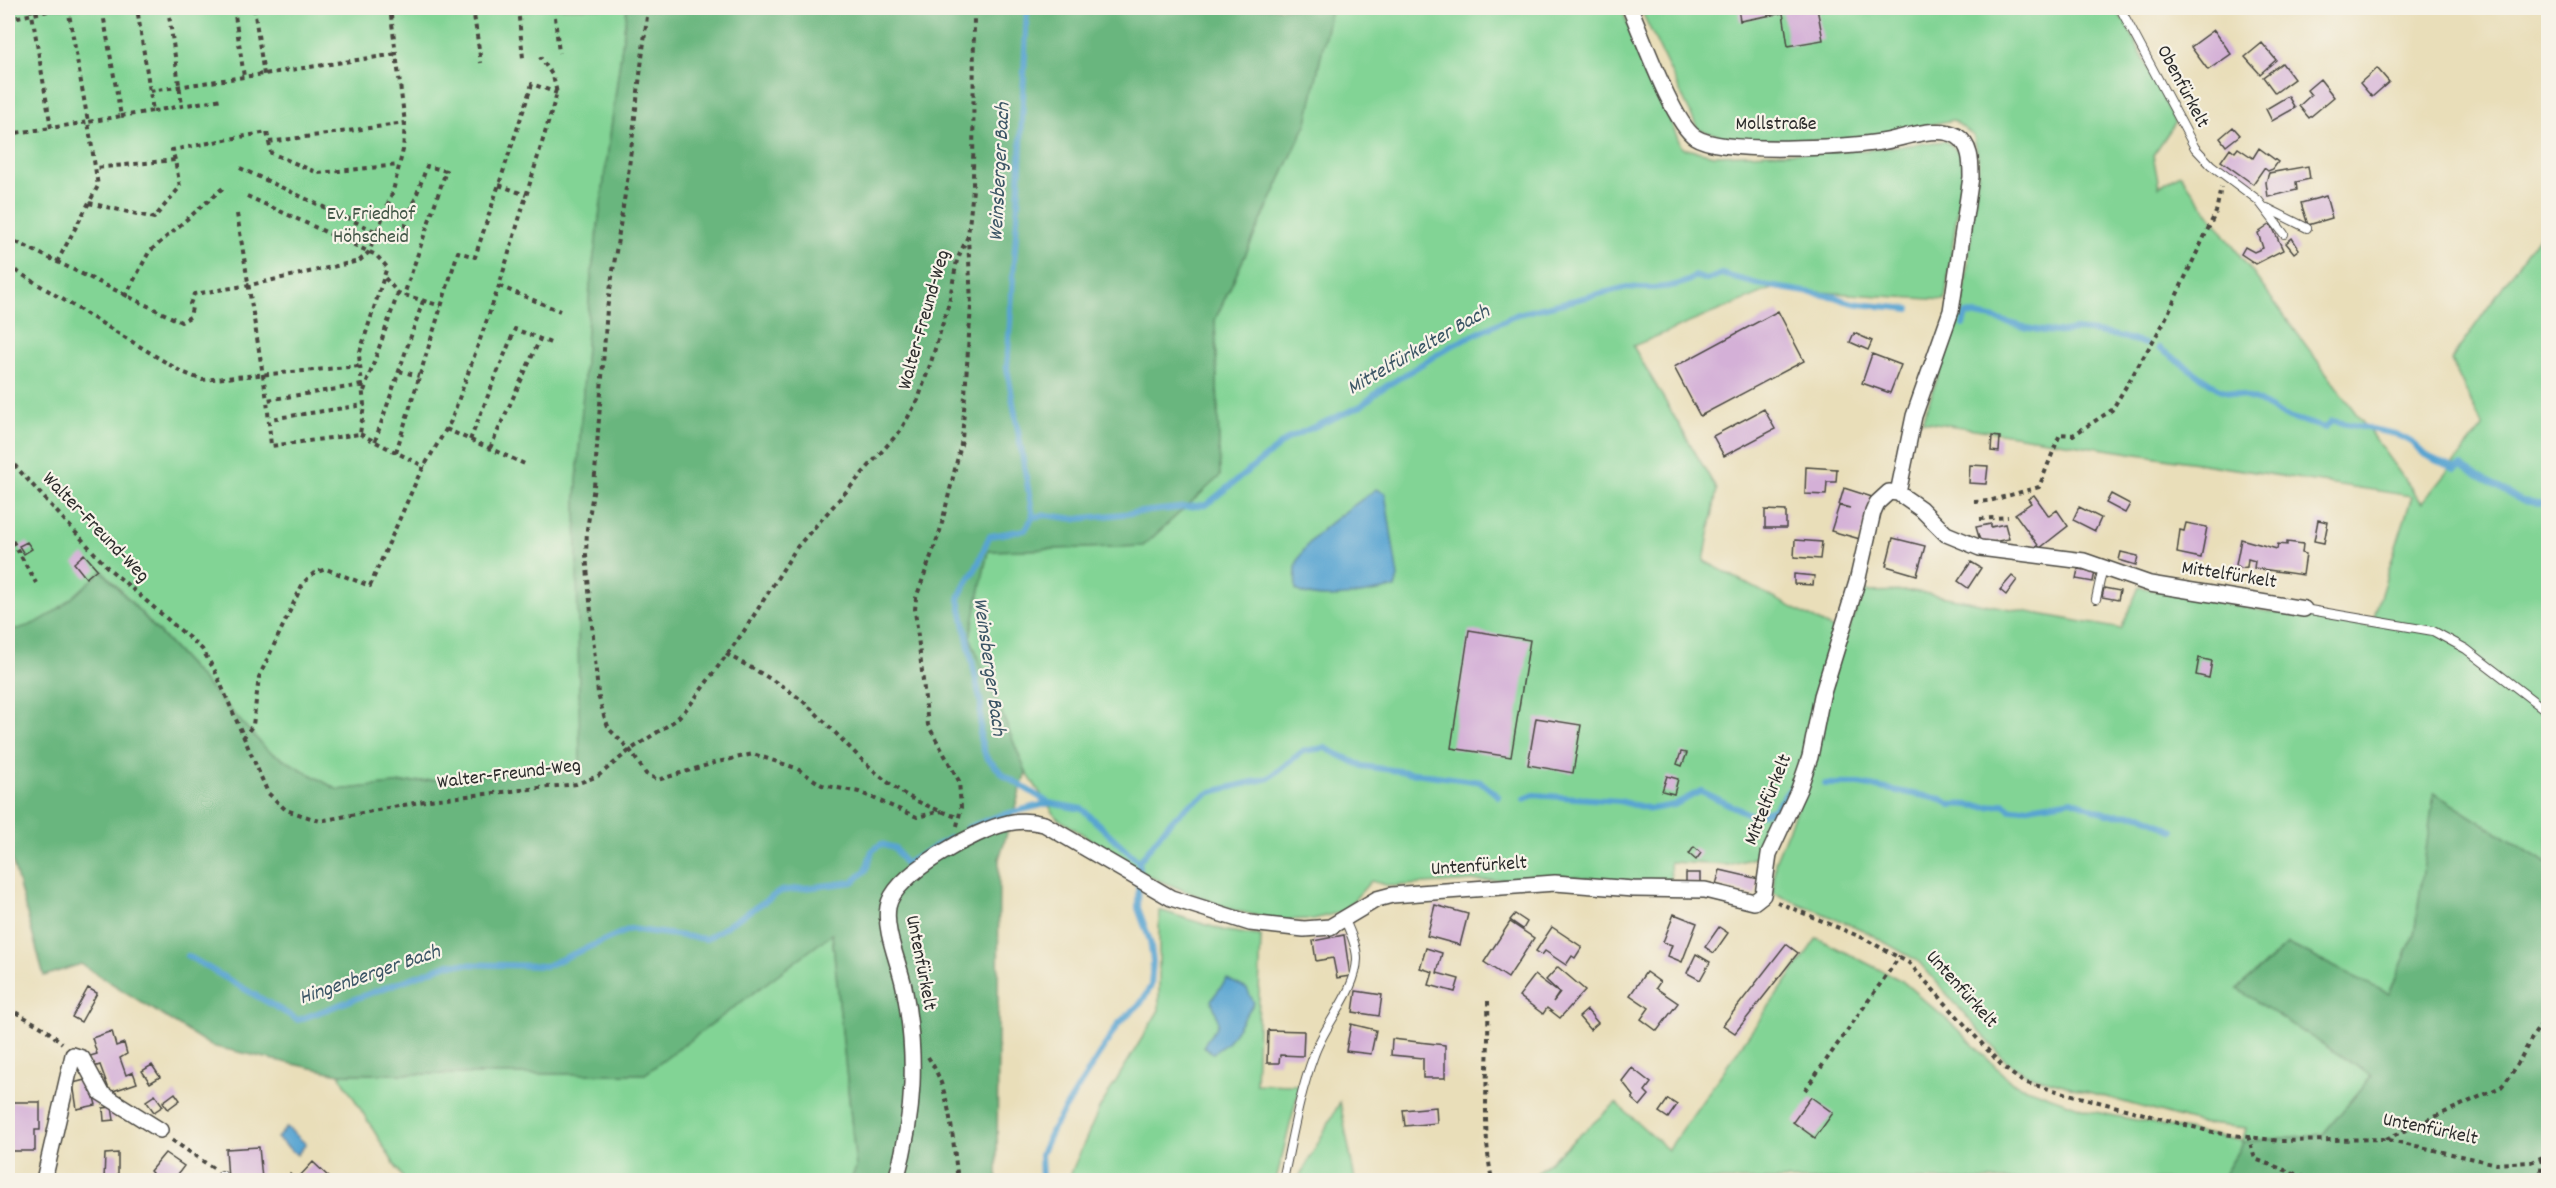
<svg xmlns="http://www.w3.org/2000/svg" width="2556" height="1188" font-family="Dekko,sans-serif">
  <rect width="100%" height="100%" fill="#f7f3e8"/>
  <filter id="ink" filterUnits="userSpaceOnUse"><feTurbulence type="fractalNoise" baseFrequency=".0167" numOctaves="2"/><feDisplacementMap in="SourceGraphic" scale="12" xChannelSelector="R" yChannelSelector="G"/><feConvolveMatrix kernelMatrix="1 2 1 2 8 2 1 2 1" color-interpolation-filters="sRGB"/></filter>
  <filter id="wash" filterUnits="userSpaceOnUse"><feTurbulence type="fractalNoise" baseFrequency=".008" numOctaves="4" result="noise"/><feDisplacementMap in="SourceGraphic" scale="24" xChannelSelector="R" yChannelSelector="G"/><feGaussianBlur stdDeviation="1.35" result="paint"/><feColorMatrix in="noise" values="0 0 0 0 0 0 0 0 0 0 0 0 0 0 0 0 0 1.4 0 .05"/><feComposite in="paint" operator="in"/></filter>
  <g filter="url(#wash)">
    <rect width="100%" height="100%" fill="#e9deb9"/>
    <!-- green -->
    <path fill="#82d495" stroke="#568060" stroke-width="1.5" d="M8,8H627L590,286L576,498L581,764L338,790L267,750L103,571C75,594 46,628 8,630Z
      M1331,8H1621L1682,148L1714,155L1866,150L1945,141L1965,157L1945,300L1771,289L1633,346L1717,490L1704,561L1835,630L1818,683L1801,768L1765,855L1728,865L1670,862L1671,884L1559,876L1390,886L1371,881L1344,911L1314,919L1276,920L1233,910L1148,876L1057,818L1026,772L970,637L988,551L1143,546L1220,476L1215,320L1307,122Z
      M1640,8H2113L2126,23L2175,123L2153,155L2159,187L2180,174L2422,503L2483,427L2451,360L2548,222V864L2435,794L2414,935L2389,994L2288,944L2238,988L2372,1076L2323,1134L2244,1142L2221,1180H1529L1616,1103L1668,1150L1817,938L1902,981L1954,1026L2012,1083L2090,1111L2243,1141L2246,1128L2198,1123L2028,1075L2005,1060L1918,961L1863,930L1773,893L1775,862L1812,771L1837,657L1864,592L1913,591L2121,629L2139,587L2265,611L2371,626L2412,496L1922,421L1963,307L1979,163L1974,136L1953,120L1849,141L1730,139L1698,129Z
      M1159,910L1226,931L1261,936L1256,1084L1300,1085L1276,1180H1068L1099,1109L1159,1010Z
      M832,933L856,1167L851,1180H404L339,1074H645Z
      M1340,1102L1355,1180H1298Z"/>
    <!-- forest -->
    <path fill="#69b67e" stroke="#4a7054" stroke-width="1.5" d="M627,8H1331L1307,122L1215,320L1220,476L1143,546L988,551L970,637L1026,772L999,859L997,1180H851L856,1167L832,934L645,1074H339L211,1046L81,964L44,976L8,845V630C46,628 75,594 102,571L267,750L338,790L580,764L576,498L590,286Z
      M2434,793L2548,864V1180H2221L2244,1142L2323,1134L2372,1076L2237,989L2288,944L2389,994L2414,935Z"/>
    <!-- water -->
    <path fill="#58a4d1" stroke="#42687e" stroke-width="1.5" d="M1376,489L1385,493L1398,577L1395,588C1368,592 1319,605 1296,590C1296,583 1295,574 1296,567C1302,537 1353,507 1376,489Z
      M1227,979L1247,989L1254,1003L1227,1043L1213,1053L1203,1047C1214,1022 1226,1035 1211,1000Z
      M287,1127L306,1144L297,1155L277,1138Z"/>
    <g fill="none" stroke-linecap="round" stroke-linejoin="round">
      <!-- stream -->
      <path stroke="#58a4d1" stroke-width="6" d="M1027,8L1019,187L1007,368L1033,517L1025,530L990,536C983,547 982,558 976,568C969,580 962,586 959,599L981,704L980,738L986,757L1004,775L1049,803L1082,809L1139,862L1138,908L1150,941L1153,961L1151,986L1141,1003L1119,1023L1053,1128L1041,1154L1042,1180
        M1963,325L1966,314C1997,315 2025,332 2058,332C2064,333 2070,330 2076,330C2101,331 2122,336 2145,344
        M2159,348L2219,389L2256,400L2282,415L2325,428L2332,421L2396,434L2411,442L2425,455L2455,469L2461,466L2522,501L2548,504
        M1033,517L1046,515L1076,519L1206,505L1289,438L1361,406L1380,390L1451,346L1518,314L1627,287C1645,289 1681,289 1695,276L1707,280L1721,274L1757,284L1836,297C1850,306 1890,306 1909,309
        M1825,784H1859L1941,799L1951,805C1970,802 1986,811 2004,803L2010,810L2072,800L2107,814L2142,815L2174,831
        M1524,799L1534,795L1619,801L1651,809L1674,805L1701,791L1753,816L1773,810L1793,785
        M967,828L998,816L1049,803
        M1139,862L1169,823L1189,805L1211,792L1269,778L1303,751L1325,748L1362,766L1481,782L1498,796
        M188,956L298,1020L449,964L546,966L630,929L706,939L781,891L853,882L866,870L872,851L881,844L895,848L905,864L950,838"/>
    </g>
    <g id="blocks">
      <!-- building -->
      <path fill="#d4b0d7" d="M1738,8H1817L1823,40L1788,46L1783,13L1740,21Z
        M2214,30L2231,54L2208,70L2191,47Z
        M2262,43L2276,60L2260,74L2245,57Z
        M2282,63L2294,79L2275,93L2263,77Z
        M2377,68L2389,82L2372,97L2360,83Z
        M2320,79L2334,97L2309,118L2299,106L2311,95L2307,90Z
        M2288,96L2295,108L2272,121L2266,109Z
        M2233,127L2240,135L2226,146L2220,138Z
        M2230,148L2235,152L2238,148L2253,158L2259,148L2278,162L2273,169L2268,171L2264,168L2253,184L2221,161Z
        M2308,166L2310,179L2296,182L2297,190L2268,197L2266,182L2269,173Z
        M2326,196L2332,218L2308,225L2301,203Z
        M2271,224L2283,250L2256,264L2241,254L2245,247L2254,252L2263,248L2258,233Z
        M2292,238L2299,249L2294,253L2286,243Z
        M1778,311L1804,361L1700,416L1674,367Z
        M1854,333L1872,341L1868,350L1850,342Z
        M1872,354L1901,365L1890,393L1862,383Z
        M1764,409L1775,429L1724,456L1713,436Z
        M1992,436L2000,437L1999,452L1991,451Z
        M1970,465L1988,466L1986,484L1969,483Z
        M1806,467L1837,469L1836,482H1827L1826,495L1805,494Z
        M1844,488L1872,497L1860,539L1831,531L1839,506L1850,508L1839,505Z
        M2111,494L2130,504L2125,513L2106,503Z
        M2034,495L2049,516L2057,510L2068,526L2040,548L2015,514L2031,503L2028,499Z
        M2079,507L2101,518L2095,531L2073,520Z
        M1765,510L1786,511V528H1765Z
        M2318,520L2328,522L2324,543L2314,541Z
        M2186,523L2207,527L2201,558L2177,553L2180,530L2184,531Z
        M1991,524V527L2005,524L2009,539L1981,544L1976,527Z
        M1893,538L1925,546L1917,575L1886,566Z
        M2241,539L2277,549L2278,544L2287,545V542L2303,544L2302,553L2306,554L2303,575L2254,568L2255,561L2248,559L2247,567L2241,568L2236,565Z
        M1795,540L1822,542L1820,559L1794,557Z
        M27,542L32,549L24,554L19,546Z
        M2121,552L2138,556L2136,565L2119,560Z
        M84,554L97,569L86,578L74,563Z
        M1971,562L1981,568L1968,588L1958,581Z
        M2078,569L2095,571L2093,582L2076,579Z
        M1794,574L1814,576L1813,585L1794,584Z
        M2012,576L2017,580L2006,595L2000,590Z
        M2104,588L2120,591L2118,600L2102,597Z
        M1469,630L1530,640L1511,757L1451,748Z
        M2199,658L2212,661L2209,678L2196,675Z
        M1536,718L1581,725L1573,773L1528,765Z
        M1681,752L1687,753L1682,766L1677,764Z
        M1667,776L1678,779L1674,794L1662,791Z
        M1694,847L1701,853L1696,860L1689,854Z
        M1720,870L1759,879L1755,895L1716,885Z
        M1686,873H1700V883H1686Z
        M1435,905L1468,914L1460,945L1427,936Z
        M1515,914L1527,922L1523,929L1510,920Z
        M1674,914L1697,923L1682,962L1668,956L1672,945L1663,942Z
        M1510,922L1534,938L1508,978L1484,962Z
        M1552,927L1582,947L1575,958L1572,956L1566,965L1545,951L1542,955L1536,951Z
        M1719,927L1728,933L1714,953L1705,947Z
        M1344,935L1350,976L1337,978L1333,958L1316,961L1313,941Z
        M1786,944L1798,953L1735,1033L1723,1025Z
        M1426,948L1442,953L1437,973L1459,979L1455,992L1429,985L1433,972L1420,968Z
        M1696,954L1710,962L1700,980L1687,973Z
        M1558,967L1585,990L1560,1018L1547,1008L1543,1014L1519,996L1535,975L1559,993L1553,1002L1560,993L1546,980Z
        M1646,972L1660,982L1656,988L1678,1003L1657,1031L1641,1019L1649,1008L1630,995Z
        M88,988L97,993L81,1022L72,1017Z
        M1356,991L1382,995L1379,1016L1353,1012Z
        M1587,1010L1598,1023L1590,1030L1579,1017Z
        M1351,1024L1376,1030L1371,1054L1346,1051Z
        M1268,1030L1304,1031L1303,1056L1280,1055L1279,1063H1267Z
        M112,1031L116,1046L124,1043L127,1054L120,1058L126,1075L133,1072L137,1083L110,1092L100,1065L91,1068L87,1057L97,1054L92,1038Z
        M1392,1039L1445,1045V1078H1423V1058L1391,1055Z
        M152,1065L160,1077L150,1083L142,1071Z
        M1632,1068L1651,1083L1645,1091L1649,1095L1640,1106L1632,1099L1634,1096L1622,1081Z
        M89,1079L96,1105L77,1109L73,1083Z
        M175,1093L180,1100L168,1109L163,1102Z
        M155,1095L163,1106L154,1112L146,1101Z
        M1811,1097L1833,1113L1815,1138L1793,1122Z
        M1668,1099L1677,1105L1668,1118L1659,1112Z
        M10,1102H40V1130H35V1151H11L10,1145H8Z
        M112,1107L114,1120L104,1121L103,1108Z
        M1436,1107L1437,1123L1405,1126L1403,1110Z
        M259,1147L262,1179L228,1180L226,1149Z
        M118,1153V1180H104L105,1154Z
        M165,1153L184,1166L175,1178L178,1180H146L152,1173L150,1171Z
        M313,1162L332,1180H286L290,1174L296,1180Z"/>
    </g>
  </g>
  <g filter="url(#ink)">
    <use href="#blocks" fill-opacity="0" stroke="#484640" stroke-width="1.5"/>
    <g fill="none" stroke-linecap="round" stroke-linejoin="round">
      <!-- lane casing -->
      <g stroke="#484640" stroke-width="10">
        <path id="lane" d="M2120,8L2195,148L2211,165L2258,200L2284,234
          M2267,208L2307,228
          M2096,599L2103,567
          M2304,609L2433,631L2466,649L2548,712
          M222,1175V1180
          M1283,1180C1292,1139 1299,1095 1314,1055C1325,1023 1356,992 1357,959C1357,946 1350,932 1345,920"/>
      </g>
      <!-- street casing -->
      <g stroke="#484640" stroke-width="18">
        <path id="street" d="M1630,8C1642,35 1673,123 1695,137C1723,155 1846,147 1881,142C1902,139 1937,124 1957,136C1971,145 1971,162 1971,177L1951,311L1914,416L1898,493
          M44,1180L73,1055L82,1058L101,1093L160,1130
          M896,1180C915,1113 917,1055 904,987C899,962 884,932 888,907C893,874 978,829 1008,823C1020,820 1032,821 1044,824L1171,898L1250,923L1304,929L1330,927L1377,899L1392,895L1555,883L1633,889L1705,890L1754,902L1763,895L1769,854L1799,789L1810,757L1822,696L1857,582L1873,512L1877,503L1889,492L1898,493L1921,509L1946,534L1980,548L2084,561L2150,584L2304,609"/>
      </g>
      <!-- path -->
      <path stroke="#484640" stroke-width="4" stroke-dasharray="4.5 4.5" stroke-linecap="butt" d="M31,8L51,128L88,122L98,186L57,262
        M68,8L88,122L121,116L102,8
        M168,8L182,105
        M234,8L244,77
        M254,8L264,75
        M473,8L481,63
        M518,8L523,58
        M554,8L559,53
        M648,8L628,175L607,309L594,487L587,529L586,555L598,694L603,713L609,729L630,750L646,774L658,780L714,763L753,754L796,768L822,785L859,792L917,817L942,811
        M8,19L63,8
        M8,77L15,133
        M150,91L397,54
        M153,111L222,99
        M121,116L153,111L137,8
        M8,134L51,128
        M269,142L405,123
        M175,160L172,150L267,132L271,153L318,173L399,165
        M240,168L377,232
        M499,185L526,195
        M247,196L376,255L387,267L359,355L364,405L270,419
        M89,203L154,218L180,187L175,160L95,168
        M237,214L267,400
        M8,238L181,322L190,317L192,307L190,304L194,294L250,285L359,261L369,252L393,191L403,150L405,123L390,8
        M374,239L402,235L427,166L446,171L404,295
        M8,266L180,371L202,380L360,366
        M385,278L398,293L441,306
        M499,286L560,311
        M125,297L149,252L224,187
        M399,371L419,376
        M362,385L267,400L271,446L360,434L364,405
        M364,391L398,293
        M446,429L527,465
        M360,434L425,467
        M470,440L515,329L553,344
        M375,441L423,301
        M490,448L540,339
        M396,452L458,252L475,257L532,84L557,93
        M8,458L107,567L202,649L215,671L268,793L286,810L320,821L430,800L576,784L598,776L630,750L676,720L690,705L744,631L797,547L900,431L918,400L931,362L949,303L957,260L968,236
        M1974,502L1989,501L2039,487L2060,434L2073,435L2112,410L2163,324L2216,212L2221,187
        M1980,519L2008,517
        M8,533L36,583
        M726,654C753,669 781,683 805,703C837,732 864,767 900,791C918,804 939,810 959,818
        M243,738L253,725L259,677L303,583L314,573L326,569L370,586L419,475L451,421L499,286L557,93L553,76L540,57
        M957,826L961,808L959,781L928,725L915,610L916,598L940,531L962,440L971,305L968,236L973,189L974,8
        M1777,902L1863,938L1909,963L2004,1068L2023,1082L2216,1133L2281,1141L2385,1139L2496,1164L2531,1162L2548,1155
        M1488,1001C1490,1062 1480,1121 1492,1180
        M8,1008L45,1029L62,1043
        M928,1057C952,1093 952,1139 958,1180
        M1805,1090L1900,956
        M2248,1136L2255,1159L2312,1180
        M2386,1139L2501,1087C2521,1066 2527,1038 2548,1017
        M172,1140L213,1168
        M2540,1180L2542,1157"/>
      <!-- lane -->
      <use href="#lane" stroke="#fff" stroke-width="8"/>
      <!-- street -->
      <use href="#street" stroke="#fff" stroke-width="15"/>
    </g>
  </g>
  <g text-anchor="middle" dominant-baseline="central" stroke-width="4.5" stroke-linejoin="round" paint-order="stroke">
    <!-- street labels -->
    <g font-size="20" fill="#2b2b2b" stroke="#f7f3e8">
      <text transform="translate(2182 87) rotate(62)">Obenfürkelt</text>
      <text x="1776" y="125">Mollstraße</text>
      <text transform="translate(925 320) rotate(-74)">Walter-Freund-Weg</text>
      <text transform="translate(95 528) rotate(46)">Walter-Freund-Weg</text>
      <text transform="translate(2229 576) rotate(9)">Mittelfürkelt</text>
      <text transform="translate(509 775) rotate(-7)">Walter-Freund-Weg</text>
      <text transform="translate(1769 800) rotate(-68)">Mittelfürkelt</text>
      <text transform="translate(1479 867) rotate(-4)">Untenfürkelt</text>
      <text transform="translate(920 963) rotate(79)">Untenfürkelt</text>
      <text transform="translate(1961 990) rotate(48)">Untenfürkelt</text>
      <text transform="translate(2430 1130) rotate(12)">Untenfürkelt</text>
    </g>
    <!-- park labels -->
    <g font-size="20" fill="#415546" stroke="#f7f3e8">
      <text x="371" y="215">Ev. Friedhof<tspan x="371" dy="23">Höhscheid</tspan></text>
    </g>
    <!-- water labels -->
    <g font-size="21" font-style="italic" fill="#3b5565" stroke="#f7f3e8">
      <text transform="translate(1001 172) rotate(-87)">Weinsberger Bach</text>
      <text transform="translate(1419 351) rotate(-30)">Mittelfürkelter Bach</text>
      <text transform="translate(988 667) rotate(82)">Weinsberger Bach</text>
      <text transform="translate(370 976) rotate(-19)">Hingenberger Bach</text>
    </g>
  </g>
  <!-- margin -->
  <rect width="2556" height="1188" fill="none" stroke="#f7f3e8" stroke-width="30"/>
</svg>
